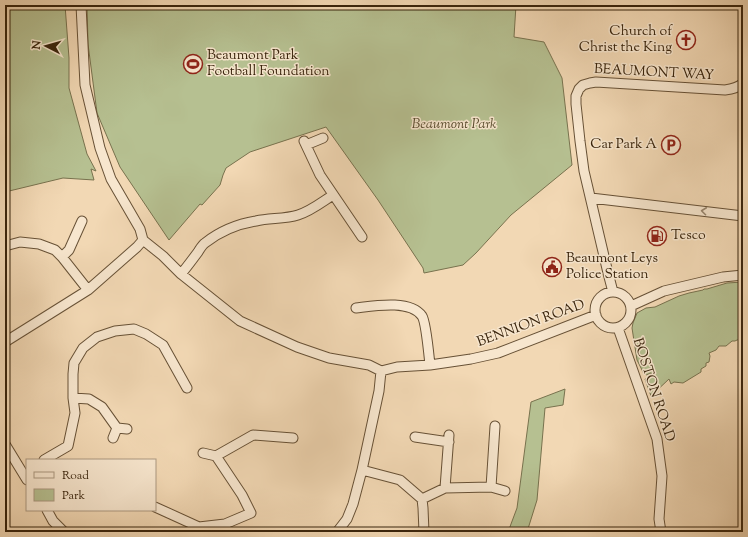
<svg xmlns="http://www.w3.org/2000/svg" width="748" height="537" font-family="'Sorts Mill Goudy',serif">
  <rect width="100%" height="100%" fill="#f2d8b4"/>
  <filter id="stains"><feTurbulence type="fractalNoise" baseFrequency=".005" numOctaves="4"/><feColorMatrix values="0 0 0 0 .2 0 0 0 0 .09 0 0 0 0 .02 0 0 0 .5 -.17"/></filter>
  <radialGradient id="worn" r=".72"><stop offset=".6" stop-color="#630" stop-opacity="0"/><stop offset="1" stop-color="#630" stop-opacity=".3"/></radialGradient>
  <!-- green -->
  <path fill="#b6c091" stroke="#78724e" d="M5,5H65L69,58V88L87,154L96,171L91,169L94,180L63,178L5,192Z
    M87,5H516L514,37L544,42L562,78L572,165L511,215L476,253L463,265L424,273L423,268L378,200L326,127L250,152L226,168L223,175L220,185L202,205L200,204L169,240L120,167L97,113L88,44Z
    M743,282V338C740,340 738,339 735,341H732L726,346H719L716,350L709,353L710,356L709,362L706,363V366L701,369V372L683,383L674,382L671,384L669,379L651,396L645,379L653,374L650,373L647,375L644,374L637,360L632,328L633,323L637,313L646,308L655,307L679,296L689,293L703,290L704,289H707L727,283Z
    M565,389L563,405L545,408L537,500L527,532H508L517,508L531,402Z"/>
  <g fill="none" stroke-linecap="round" stroke-linejoin="round">
    <!-- minor casing -->
    <g stroke="#675136" stroke-width="11">
      <path id="minor" d="M81,5L85,85L100,148L111,179L140,229L143,240L163,256L181,274L240,321L297,347L329,358L369,365L381,371
        M304,141L320,175L362,237
        M306,145L323,138
        M591,198L743,216
        M5,246L20,242L39,244L55,250L62,257L88,290
        M62,257L69,250L82,221
        M181,274C187,267 192,260 198,252C200,249 202,245 205,243C219,232 238,224 256,221C270,218 285,219 298,215C311,211 322,202 333,195
        M595 310a18 18 0 1 1 36 0a18 18 0 1 1-36 0Z
        M613,292L608,273L584,171L580,141L576,104V96L579,89L583,85L590,83L596,82L725,90C732,89 738,88 743,83
        M631,306L664,291L723,277L743,275
        M356,308C373,306 410,299 422,316C426,322 429,356 430,365
        M618,328L657,439L662,476L659,519L661,532
        M5,342L88,290L137,247L143,240
        M381,371L397,367L430,365L471,359L498,353L596,315
        M73,398L89,399L102,407L117,428
        M415,437L449,442
        M113,438L117,428L127,429
        M5,444L27,480
        M203,453L216,456
        M44,460L68,446L75,413L73,398V374L74,363L83,348L97,337L115,331L134,329L146,334L163,345L187,388
        M362,470L400,480L422,499L423,508L424,532
        M491,487L495,426
        M445,488L449,435
        M422,499L445,488L491,487L505,491
        M155,507L199,527
        M47,510L53,521L64,532
        M199,532V527L225,524L251,513L242,495L216,456L253,435L293,438
        M337,532L347,519L353,504L362,470L379,391L381,371"/>
    </g>
    <!-- minor -->
    <use href="#minor" stroke="#f7e6ce" stroke-width="9"/>
  </g>
  <!-- one-way arrows -->
  <defs><path id="oneway-chevron" d="M-2-3.5L2.5 0L-2 3.5" fill="none" stroke-width="1.6" stroke-linecap="round" stroke-linejoin="round"/></defs>
  <use stroke="#98856d" href="#oneway-chevron" transform="translate(704 211) rotate(-173)"/>
  <!-- icons -->
  <defs>
    <g id="church-ring" transform="scale(1)"><circle r="9.5" fill="#f7e6ce" stroke="#8f2418" stroke-width="1.5"/><path d="M-1.2-6h2.4v3.5h3.3v2.4h-3.3V6h-2.4V-.1h-3.3v-2.4h3.3Z" fill="#8f2418"/></g>
    <g id="stadium-ring" transform="scale(1)"><circle r="9.5" fill="#f7e6ce" stroke="#8f2418" stroke-width="1.5"/><path d="M0-5a6.5 5 0 1 0 0 10a6.5 5 0 1 0 0-10ZM-3.5-1.8h7v3.6h-7Z" fill="#8f2418"/></g>
    <g id="parking-ring" transform="scale(1)"><circle r="9.5" fill="#f7e6ce" stroke="#8f2418" stroke-width="1.5"/><path d="M-3.5-5.5H1a3.5 3.5 0 0 1 0 7H-1V5.5H-3.5ZM-1-3.4V-.6H.8a1.4 1.4 0 0 0 0-2.8Z" fill="#8f2418"/></g>
    <g id="fuel-ring" transform="scale(1)"><circle r="9.5" fill="#f7e6ce" stroke="#8f2418" stroke-width="1.5"/><path d="M-5.5-6h7V0h2V4h1.3V-2.5L3-4.5l.8-.8L6-3V5H2.5V1h-1V6h-7ZM-4.2-4.7v3.2H.2V-4.7Z" fill="#8f2418"/></g>
    <g id="civic-ring" transform="scale(1)"><circle r="9.5" fill="#f7e6ce" stroke="#8f2418" stroke-width="1.5"/><path d="M-.6-6.5H3V-4.5H.6V-3L4-1V1h2V6H-6V1h2V-1L-.6-3ZM-1.2 2.5V6h2.4V2.5Z" fill="#8f2418"/></g>
  </defs>
  <g fill-rule="evenodd">
    <use href="#church-ring" x="686" y="40"/>
    <use href="#stadium-ring" x="193" y="64"/>
    <use href="#parking-ring" x="671" y="145"/>
    <use href="#fuel-ring" x="657" y="236"/>
    <use href="#civic-ring" x="552" y="267"/>
  </g>
  <g text-anchor="middle" dominant-baseline="central" stroke-width="3" stroke-linejoin="round" paint-order="stroke">
    <!-- poi labels -->
    <g font-size="14" fill="#39240c" stroke="#f7e6ce" text-anchor="start">
      <text x="672" y="32" text-anchor="end">Church of<tspan x="672" dy="16">Christ the King</tspan></text>
      <text x="207" y="56">Beaumont Park<tspan x="207" dy="16">Football Foundation</tspan></text>
      <text x="657" y="145" text-anchor="end">Car Park A</text>
      <text x="671" y="236">Tesco</text>
      <text x="566" y="259">Beaumont Leys<tspan x="566" dy="16">Police Station</tspan></text>
    </g>
    <!-- street labels -->
    <g font-size="14" fill="#39240c" stroke="#f7e6ce">
      <text transform="translate(654 73) rotate(3)">BEAUMONT WAY</text>
      <text transform="translate(531 324) rotate(-20)">BENNION ROAD</text>
      <text transform="translate(653 390) rotate(72)">BOSTON ROAD</text>
    </g>
    <!-- park labels -->
    <g font-size="14" font-style="italic" fill="#584b2d" stroke="#f7e6ce">
      <text x="454" y="125">Beaumont Park</text>
    </g>
  </g>
  <!-- margin -->
  <rect width="748" height="537" fill="none" stroke="#f2d8b4" stroke-width="20"/>
  <rect x="6" y="6" width="736" height="525" fill="none" stroke="#39240c" stroke-width="2"/>
  <rect x="10" y="10" width="728" height="517" fill="none" stroke="#39240c"/>
  <!-- legend -->
  <rect x="26" y="459" width="130" height="52" fill="#f7e6ce" stroke="#ab9880"/>
  <rect x="34" y="472" width="20" height="6" fill="#f7e6ce" stroke="#ab9880"/>
  <text x="62" y="479" font-size="12" fill="#39240c">Road</text>
  <rect x="34" y="489" width="20" height="12" fill="#b6c091" stroke="#ab9880"/>
  <text x="62" y="499" font-size="12" fill="#39240c">Park</text>
  <!-- north arrow -->
  <g transform="translate(46 46) rotate(276)" stroke="#f7e6ce" stroke-width="3" paint-order="stroke">
  <path d="M0-3L7 15L0 10L-7 15Z" fill="#39240c"/>
  <text y="-6" font-size="11" font-weight="bold" text-anchor="middle" fill="#39240c">N</text>
  </g>
  <rect width="100%" height="100%" filter="url(#stains)"/>
  <rect width="100%" height="100%" fill="url(#worn)"/>
</svg>
